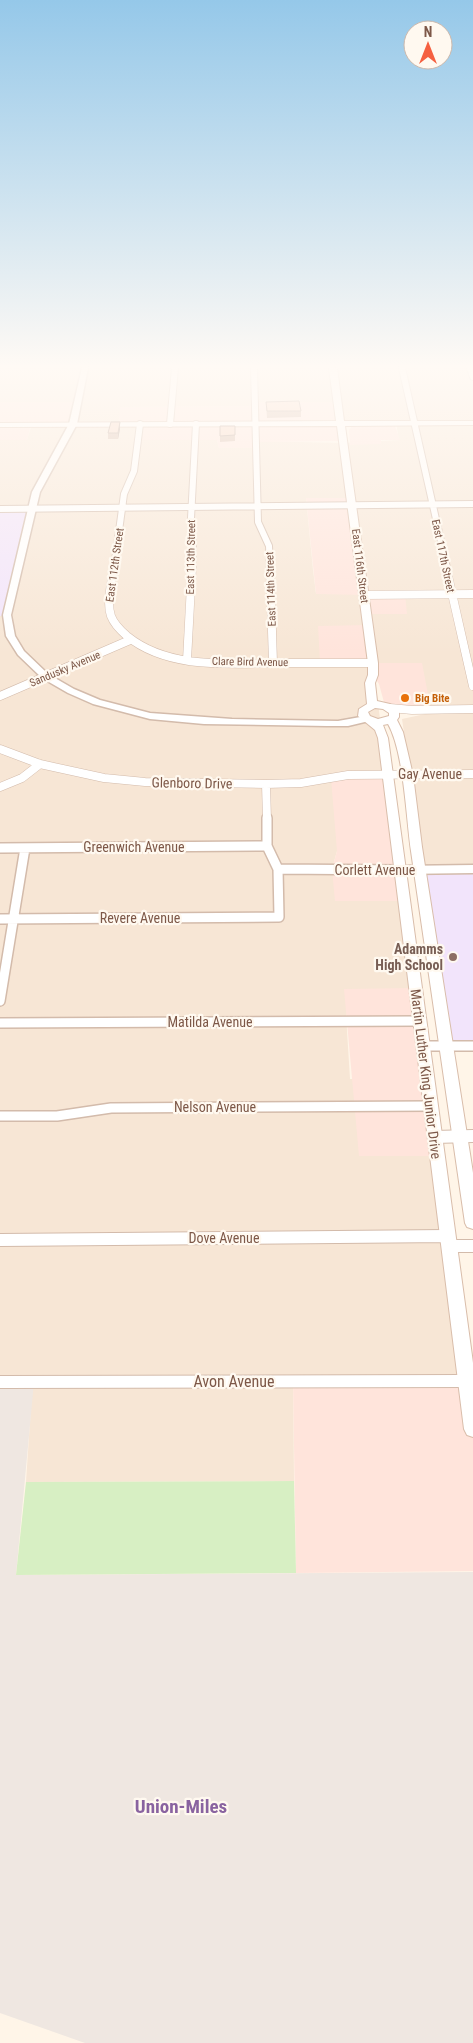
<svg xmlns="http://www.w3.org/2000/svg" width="473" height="2043" font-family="'Roboto Condensed',sans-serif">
  <rect width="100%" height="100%" fill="#fff5e8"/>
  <!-- residential -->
  <path fill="#f7e6d5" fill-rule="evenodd" d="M0,368H333L338,402H255V406L121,407L119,424H73L78,402H0Z
    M337,368H473V420L342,421Z
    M396,423H473V866L424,867L402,719L430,713L373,663L387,775L337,851L332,869L404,901L415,988L346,1015L350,1079H427L467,1381H293L294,1481L26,1482L33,1376H0V440H27L31,427L136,426L134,440H217L219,448H252L253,441L343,443L399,440ZM306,498L354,517L316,594L313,570Z"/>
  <!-- commercial -->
  <path fill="#ffe4db" d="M0,402H78L73,424L31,425L27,440H0Z
    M255,402H338L343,441L256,442V448H219L217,440H138L139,424H119L120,407L254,406Z
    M352,426H395L400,440H381V444L350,445L349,430Z
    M306,498H351L364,594H405L407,614H366L363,595L316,594Z
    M368,625L373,663H422L431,710L385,706L379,684L373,675V663H320L318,626Z
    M387,775L404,901H335L332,869L337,851L331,778Z
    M415,988L437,1156H359L344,989Z
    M293,1381H467L473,1430V1571L296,1573Z"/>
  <!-- industrial -->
  <path fill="#efe7e1" d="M0,1382H34L16,1575L473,1572V2043H85L0,2013Z"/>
  <!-- education -->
  <path fill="#f2e4fb" d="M0,509H31L7,615L0,616Z
    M473,869V1046H446L419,870Z"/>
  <!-- green -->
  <path fill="#d7efc3" d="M294,1481L296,1573L16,1575L26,1482Z"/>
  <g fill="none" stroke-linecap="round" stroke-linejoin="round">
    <!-- minor-far3 casing -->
    <g stroke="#d3bbab" stroke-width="8">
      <path id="minor-far3" d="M254,368L258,522L269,546L270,568
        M402,368L447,568
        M470,368L473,377
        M170,424L175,368
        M0,509L473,504
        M114,568L124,494L134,471L140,424
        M192,568L193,539L191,518L196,424"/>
    </g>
    <!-- minor-far2 casing -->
    <g stroke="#d3bbab" stroke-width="9">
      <path id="minor-far2" d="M114,567C112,581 106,602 111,616C114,624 120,630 127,636C170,671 234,663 285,663C315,663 344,663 373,663
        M270,567L273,663
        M446,567L473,686
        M364,595L473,594
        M187,660L192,567
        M0,696L130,640
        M390,708L412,710L473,709
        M0,749L40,764L104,778L145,782L266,784L301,783L348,775L473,774
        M266,784L267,820
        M0,787L22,778L40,764"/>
    </g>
    <!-- minor-far1 casing -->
    <g stroke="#d3bbab" stroke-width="12">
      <path id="minor-far1" d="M0,848L267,846
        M278,869L400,870
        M0,919L279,917L278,869L267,846V818
        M0,1001L25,848
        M0,1023L419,1021
        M423,1046H473
        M0,1116H57L111,1108L430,1106
        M434,1137L473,1136"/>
    </g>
    <!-- minor casing -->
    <g stroke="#d3bbab" stroke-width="14">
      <path id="minor" d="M434,1137L473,1136
        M0,1240L447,1236
        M449,1246H473
        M0,1382L467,1381"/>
    </g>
    <!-- tertiary casing -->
    <g stroke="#d3bbab" stroke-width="3">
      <path id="tertiary" d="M82,368H88L77,424L40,492L11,615L15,636L24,651L48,674L74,689L100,700L150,713L232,719L338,721L366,716L369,717V721L348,726H327L204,724L150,719L93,704L68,693L42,678L18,655L6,636L3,615L32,492L69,424Z
        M473,865V873L400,874L394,870L400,866Z"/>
    </g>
    <!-- secondary casing -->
    <g stroke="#d9bdaa" stroke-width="2">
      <path id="secondary" d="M329,368H337L344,421H473V425L345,426L378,663V675L375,683L377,701L390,704L399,712V717L397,720L403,732L413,775L422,847L473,1173V1229L467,1227L465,1223C447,1099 429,975 411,851C406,817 404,752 388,724L383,725L388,738L473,1363V1437L467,1435L464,1429L378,738L375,730L358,716L359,709L367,704L365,683L368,675V663L337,426L0,427V423L336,421ZM375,708L383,709L389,713V716L378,719L370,716L368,712Z"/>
    </g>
    <!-- minor-far3 -->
    <use href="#minor-far3" stroke="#fff" stroke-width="6"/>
    <!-- minor-far2 -->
    <use href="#minor-far2" stroke="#fff" stroke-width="8"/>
    <!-- minor-far1 -->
    <use href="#minor-far1" stroke="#fff" stroke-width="9"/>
    <!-- minor -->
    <use href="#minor" stroke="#fff" stroke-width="12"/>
    <!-- tertiary -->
    <use href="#tertiary" fill="#fff" fill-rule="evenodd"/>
    <!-- secondary -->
    <use href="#secondary" fill="#fff" fill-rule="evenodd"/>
  </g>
  <!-- wall -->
  <path fill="#d4b4a2" d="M266,402L301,411V417L267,418Z
    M120,422V429L118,439H108V433Z
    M220,426H235V441L220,442Z"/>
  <!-- shaded-wall -->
  <path fill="#ad9284" d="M120,422V429L118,439V433Z"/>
  <!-- building -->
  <path fill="#f7d1bc" stroke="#ad9284" d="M299,401L301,411H267L266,402Z
    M111,422H120L118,433H108Z
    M220,426H235V435L220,436Z"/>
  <!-- sky -->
  <linearGradient id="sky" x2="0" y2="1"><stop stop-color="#95c8e9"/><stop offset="0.56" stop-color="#fffaf5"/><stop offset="1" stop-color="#fffaf5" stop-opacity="0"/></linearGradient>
  <rect width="473" height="654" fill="url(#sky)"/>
  <!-- markers -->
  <circle fill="#e8710a" stroke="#fff9f0" stroke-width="2" cx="405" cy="698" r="5"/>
  <circle fill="#8d6e63" stroke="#fff9f0" stroke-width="2" cx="453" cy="957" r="5"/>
  <g text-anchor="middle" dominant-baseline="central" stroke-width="4.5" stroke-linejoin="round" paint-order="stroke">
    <!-- far-street labels -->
    <g font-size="11" fill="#7d5848" stroke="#fff9f0">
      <text transform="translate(443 556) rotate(78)">East 117th Street</text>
      <text transform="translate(191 557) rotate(-89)">East 113th Street</text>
      <text transform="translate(115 565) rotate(-82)">East 112th Street</text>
      <text transform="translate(360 566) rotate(83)">East 116th Street</text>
      <text transform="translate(271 589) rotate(-92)">East 114th Street</text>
      <text transform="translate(250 662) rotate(1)">Clare Bird Avenue</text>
      <text transform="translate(65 669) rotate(-23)">Sandusky Avenue</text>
    </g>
    <!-- far-food labels -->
    <g font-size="11" font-weight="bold" fill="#c56008" stroke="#fff9f0" text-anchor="start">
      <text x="415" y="698">Big Bite</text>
    </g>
    <!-- street labels -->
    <g font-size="14" fill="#7d5848" stroke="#fff9f0">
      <text x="430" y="774">Gay Avenue</text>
      <text transform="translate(192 783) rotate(1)">Glenboro Drive</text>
      <text x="134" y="847">Greenwich Avenue</text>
      <text x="375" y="870">Corlett Avenue</text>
      <text x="140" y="918">Revere Avenue</text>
      <text x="210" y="1022">Matilda Avenue</text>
      <text transform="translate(426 1074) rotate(83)">Martin Luther King Junior Drive</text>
      <text x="215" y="1107">Nelson Avenue</text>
      <text x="224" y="1238">Dove Avenue</text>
    </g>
    <!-- education labels -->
    <g font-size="14" font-weight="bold" fill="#785e54" stroke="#fff9f0" text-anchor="end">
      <text x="443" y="949">Adamms<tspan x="443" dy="16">High School</tspan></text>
    </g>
    <!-- near-street labels -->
    <g font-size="16" fill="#7d5848" stroke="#fff9f0">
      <text x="234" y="1381">Avon Avenue</text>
    </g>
    <!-- near-quarter labels -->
    <g font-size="19" font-weight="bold" fill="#8963a0" stroke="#fff9f0">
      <text x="181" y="1806">Union-Miles</text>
    </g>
  </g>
  <!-- north arrow -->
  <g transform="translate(428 45)"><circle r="24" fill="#fff9f0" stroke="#cbb9ad"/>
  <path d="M0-4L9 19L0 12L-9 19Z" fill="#f56040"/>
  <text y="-8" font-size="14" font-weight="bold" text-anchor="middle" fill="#7d5848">N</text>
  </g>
</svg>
